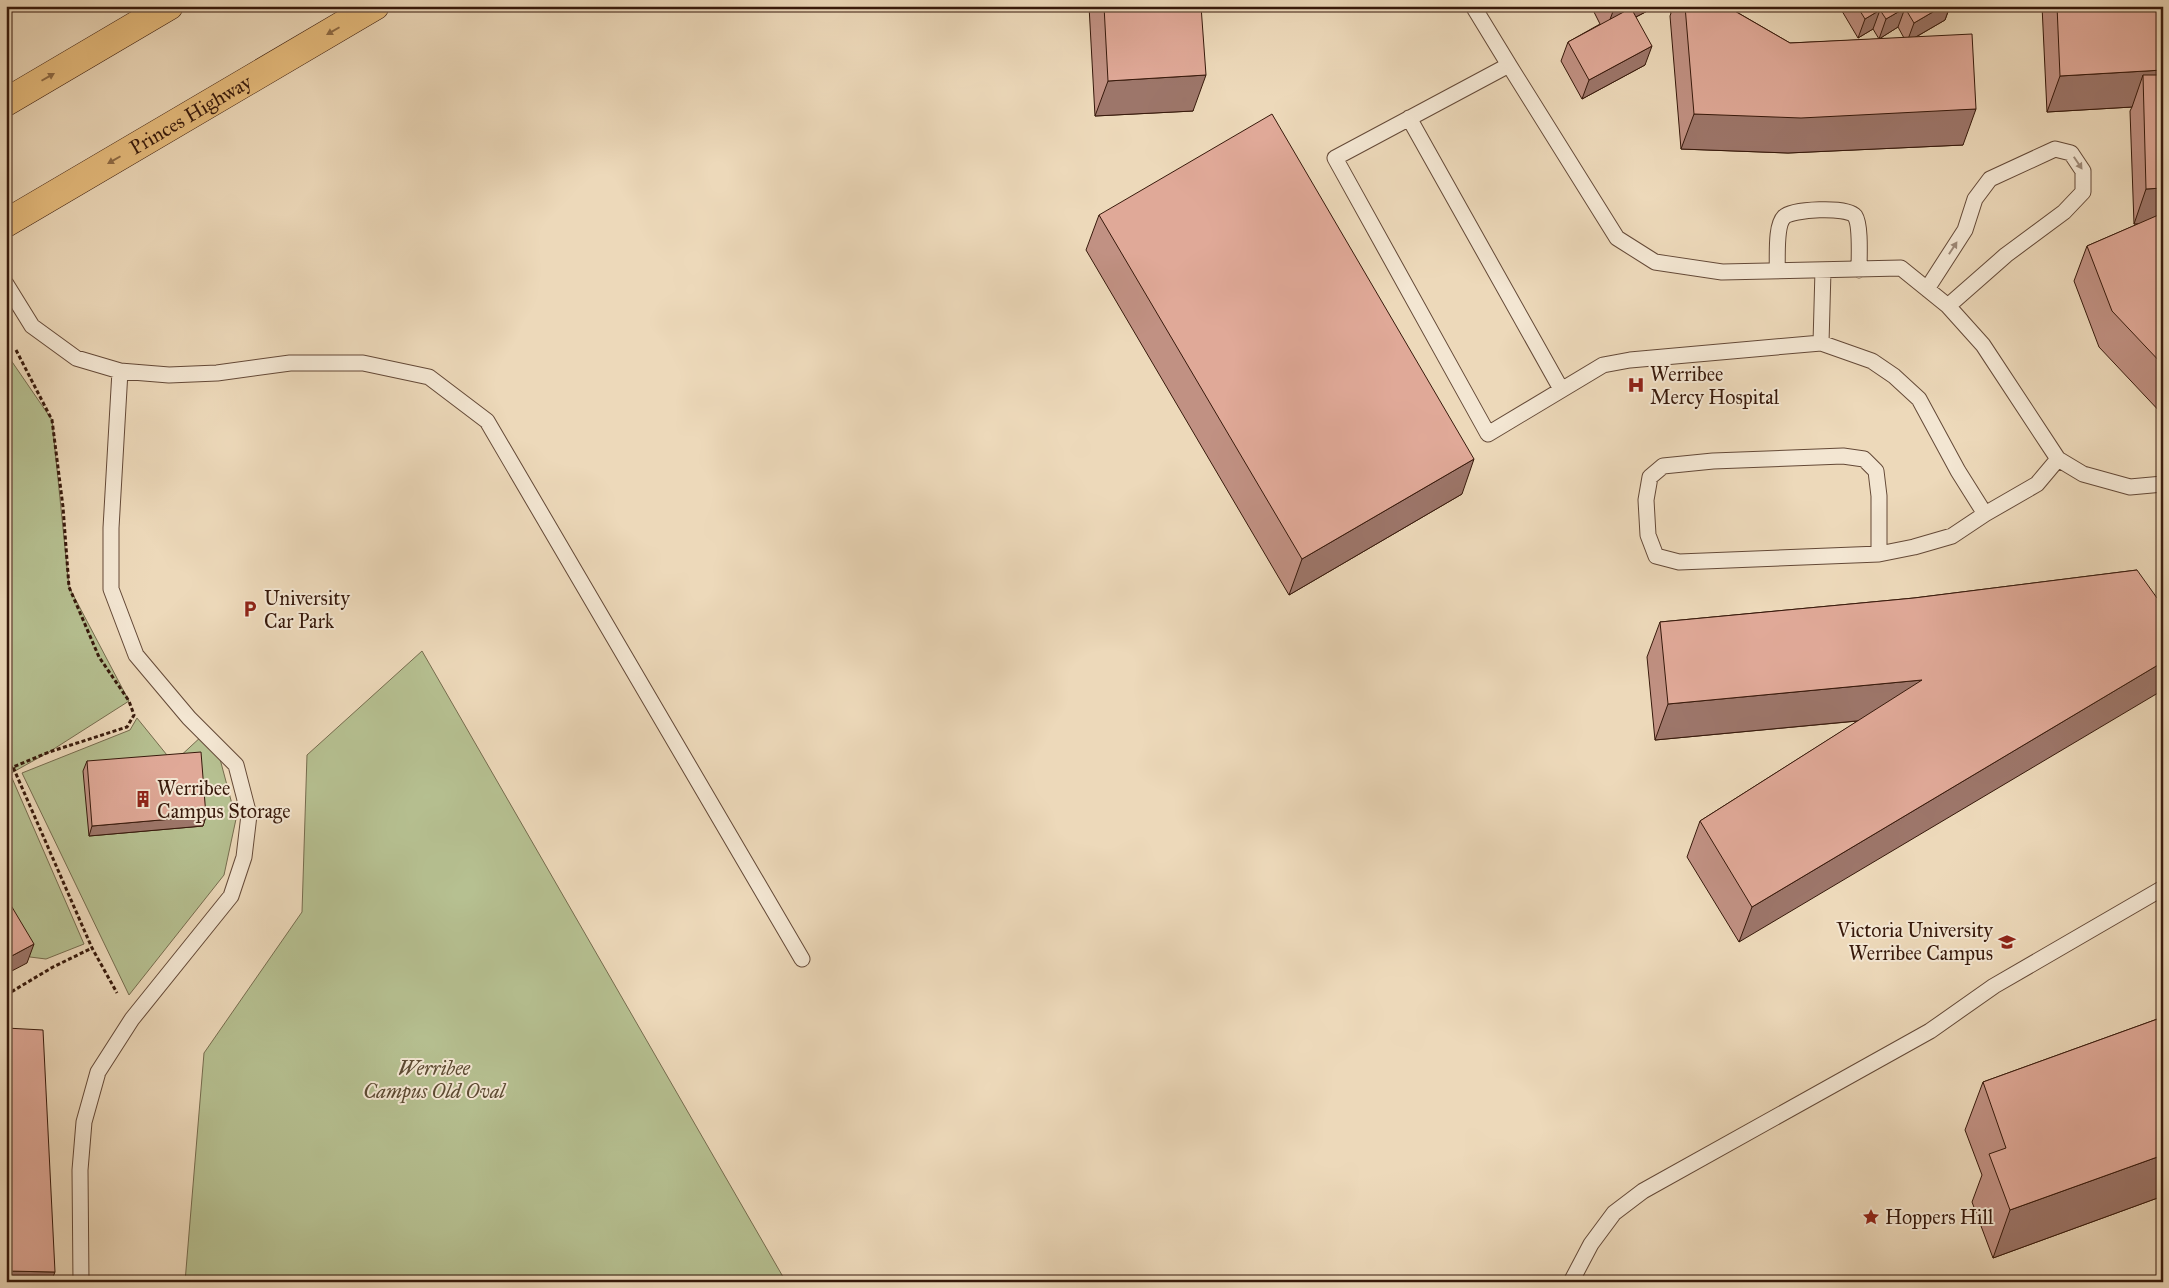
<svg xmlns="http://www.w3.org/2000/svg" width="2169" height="1288" font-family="'IM FELL Great Primer',serif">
  <rect width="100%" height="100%" fill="#edd9ba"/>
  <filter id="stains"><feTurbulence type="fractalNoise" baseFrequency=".004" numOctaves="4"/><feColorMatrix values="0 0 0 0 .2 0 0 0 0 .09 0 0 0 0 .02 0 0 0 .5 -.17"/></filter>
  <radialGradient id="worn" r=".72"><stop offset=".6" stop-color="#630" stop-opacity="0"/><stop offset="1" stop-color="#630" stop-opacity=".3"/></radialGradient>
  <!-- green -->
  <path fill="#b6c091" stroke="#766c4e" d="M6,353L52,420L69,587L129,701L49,752L6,776Z
    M422,651L786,1282H185L204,1053L302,912L307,755Z
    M137,718L171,760H176L203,735L220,759L236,819L224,875L129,995L22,773L130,730Z
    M12,778L84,944L46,959L30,957L6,919V781Z"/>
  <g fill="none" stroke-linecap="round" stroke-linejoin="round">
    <!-- service casing -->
    <g stroke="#644937" stroke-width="17">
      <path id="service" d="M1473,6L1509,65
        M1409,118L1561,389
        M1777,270C1778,258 1775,226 1784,217C1792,209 1847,206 1855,216C1861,225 1859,258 1859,270
        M1823,270L1821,343L1872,361L1894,376L1919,399L1958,471L1985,514L2037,484L2058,459
        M6,284L32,326L76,358L120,371L169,375L217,373L290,363H363L429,377L487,421L802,959
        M1927,289L1965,230L1975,199L1990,179L2055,149L2071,153L2083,171V192L2064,212L2006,255L1948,306
        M1821,343L1630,360L1603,365L1488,434L1335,158L1509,65L1617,238L1655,262L1722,272L1901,268L1948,306L1983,345L2058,459L2083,474L2130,487L2163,484
        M1879,554V496L1876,471L1864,459L1843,456L1713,461L1663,466L1650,477L1646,500L1648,535L1656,556L1679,562L1879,554L1914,547L1952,536L1985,514
        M81,1282L80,1170L84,1122L98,1072L132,1019L231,896L244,857L249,815L236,765L189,718L136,655L111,589V528L120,371
        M1571,1282L1591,1244L1614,1213L1643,1191L1930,1031L1994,986L2163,888"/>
    </g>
    <!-- trunk casing -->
    <g stroke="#37190b" stroke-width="29">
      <g id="trunk">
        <path d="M6,102L169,6"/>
        <path id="s1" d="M6,223L375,6"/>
      </g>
    </g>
    <!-- path -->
    <path stroke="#37190b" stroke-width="3" stroke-dasharray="4 2.5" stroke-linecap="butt" d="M16,350L52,420L63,507L69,587L99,657L129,701L134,715L127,727L49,752L13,767L92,948L117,993
      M6,771L13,767
      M6,995L53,967L92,948"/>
    <!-- service -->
    <use href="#service" stroke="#f3e6d2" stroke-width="15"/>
    <!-- trunk -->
    <use href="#trunk" stroke="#e6bc7d" stroke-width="28"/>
  </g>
  <!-- wall -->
  <path fill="#c19183" stroke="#37190b" d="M1089,6H1201L1193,111L1095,116Z
    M1591,6H1657L1636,17L1645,65L1582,99L1561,61L1568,42L1600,24Z
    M1668,6H1738L1728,7L1790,43L1904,38L1898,27L1879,39L1873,29L1858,38L1839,6H1950L1945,20L1916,37L1963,145L1788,153L1681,149L1670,16L1671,13Z
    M2042,6H2163V415L2099,347L2074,281L2087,246L2138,224H2134L2130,111L2132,107L2047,112Z
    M1099,215L1462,494L1289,595L1086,250Z
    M2137,570L1739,942L1687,857L1700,821L1858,721L1655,740L1647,657L1660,622L1914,598Z
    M87,761L206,816L203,826L89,836L83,771Z
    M2163,1017V1196L1993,1258L1972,1202L1982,1175L1965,1130L1983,1082Z"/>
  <!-- shaded-wall -->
  <path fill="#9d766a" stroke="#37190b" d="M1615,6H1657L1605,33Z
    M1943,6H1950L1945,20L1907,42L1914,23Z
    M1905,8L1898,27L1879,39L1886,19Z
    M1880,10L1873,29L1858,38L1865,19Z
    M1652,46L1645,65L1582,99L1589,80Z
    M2163,70V105L2143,75L2132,107L2047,112L2060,76Z
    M1206,75L1193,111L1095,116L1108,81Z
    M1976,109L1963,145L1788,153L1681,149L1694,114Z
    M2163,188V223L2134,224L2146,189Z
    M1474,459L1462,494L1289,595L1302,559Z
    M2163,662V690L1739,942L1752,907Z
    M1922,680L1909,716L1655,740L1668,704Z
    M206,816L203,826L89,836L92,826Z
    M34,944L27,963L6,974V959Z
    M2163,1155V1196L1993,1258L2010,1210Z
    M6,1271L55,1272L51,1282H6Z"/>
  <!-- building -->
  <path fill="#e0a998" stroke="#37190b" d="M1104,6H1201L1206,75L1108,81Z
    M1685,6H1726L1790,43L1972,34L1976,109L1801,118L1694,114Z
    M1857,6H1943L1914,23L1905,8L1886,19L1880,10L1865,19Z
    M2057,6H2163V70L2060,76Z
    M1631,8L1652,46L1589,80L1568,42Z
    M2143,75H2163V188L2146,189Z
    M1272,114L1474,459L1302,559L1099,215Z
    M2163,213V365L2112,311L2087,246Z
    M2137,570L2157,598L2163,596V662L1752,907L1700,821L1922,680L1668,704L1660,622L1914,598Z
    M201,752L206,816L92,826L87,761Z
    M6,897L34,944L6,959Z
    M2163,1017V1155L2010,1210L1989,1154L2006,1148L1983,1082Z
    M6,1028L43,1030L55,1272L6,1271Z"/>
  <!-- one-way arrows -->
  <defs><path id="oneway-solid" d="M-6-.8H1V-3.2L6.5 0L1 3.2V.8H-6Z" transform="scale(1.25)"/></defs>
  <g fill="#8e6a44">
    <use href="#oneway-solid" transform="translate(333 31) rotate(150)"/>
    <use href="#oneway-solid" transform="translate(48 77) rotate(-30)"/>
    <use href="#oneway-solid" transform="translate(114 160) rotate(150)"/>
  </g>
  <g fill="#9e8a78">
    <use href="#oneway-solid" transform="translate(2078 163) rotate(56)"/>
    <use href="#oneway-solid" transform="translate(1953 248) rotate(-57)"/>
  </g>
  <!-- icons -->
  <defs>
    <g id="hospital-bare" transform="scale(1.35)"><path d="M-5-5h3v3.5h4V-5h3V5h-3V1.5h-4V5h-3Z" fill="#8f2418" stroke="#f3e6d2" stroke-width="2.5" paint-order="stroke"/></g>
    <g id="parking-bare" transform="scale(1.35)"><path d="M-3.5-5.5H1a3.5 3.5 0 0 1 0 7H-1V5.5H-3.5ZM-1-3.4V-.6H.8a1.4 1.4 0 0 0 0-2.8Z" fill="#8f2418" stroke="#f3e6d2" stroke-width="2.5" paint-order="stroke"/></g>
    <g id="building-bare" transform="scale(1.35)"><path d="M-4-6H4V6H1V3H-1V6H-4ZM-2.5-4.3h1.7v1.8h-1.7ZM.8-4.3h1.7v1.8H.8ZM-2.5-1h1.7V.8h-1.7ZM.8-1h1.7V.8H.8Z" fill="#8f2418" stroke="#f3e6d2" stroke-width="2.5" paint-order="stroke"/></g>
    <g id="university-bare" transform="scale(1.35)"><path d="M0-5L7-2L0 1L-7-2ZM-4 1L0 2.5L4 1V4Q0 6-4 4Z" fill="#8f2418" stroke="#f3e6d2" stroke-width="2.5" paint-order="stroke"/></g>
    <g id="sight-bare" transform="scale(1.35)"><path d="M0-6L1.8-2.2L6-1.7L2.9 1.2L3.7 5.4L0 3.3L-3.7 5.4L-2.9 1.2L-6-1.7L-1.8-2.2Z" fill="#8f2418" stroke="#f3e6d2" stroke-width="2.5" paint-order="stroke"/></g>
  </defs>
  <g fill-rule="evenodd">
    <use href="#hospital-bare" x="1636" y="385"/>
    <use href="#parking-bare" x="250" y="609"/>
    <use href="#building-bare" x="143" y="799"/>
    <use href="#university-bare" x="2007" y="942"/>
    <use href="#sight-bare" x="1871" y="1217"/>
  </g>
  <g text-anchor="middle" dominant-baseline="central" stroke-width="4" stroke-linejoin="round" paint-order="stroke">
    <!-- street labels -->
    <g font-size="20" fill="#37190b" stroke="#f3e6d2">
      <text stroke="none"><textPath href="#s1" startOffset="214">Princes Highway</textPath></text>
    </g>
    <!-- poi labels -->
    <g font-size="20" fill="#37190b" stroke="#f3e6d2" text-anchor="start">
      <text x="1650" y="374">Werribee<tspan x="1650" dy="23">Mercy Hospital</tspan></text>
      <text x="264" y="598">University<tspan x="264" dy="23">Car Park</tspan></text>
      <text x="157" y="788">Werribee<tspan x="157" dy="23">Campus Storage</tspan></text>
      <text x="1993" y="930" text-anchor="end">Victoria University<tspan x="1993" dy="23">Werribee Campus</tspan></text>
      <text x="1885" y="1217">Hoppers Hill</text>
    </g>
    <!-- park labels -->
    <g font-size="20" font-style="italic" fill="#5d4b33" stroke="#f3e6d2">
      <text x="434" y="1068">Werribee<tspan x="434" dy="23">Campus Old Oval</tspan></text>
    </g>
  </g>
  <!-- margin -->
  <rect width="2169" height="1288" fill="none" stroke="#edd9ba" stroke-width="25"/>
  <rect x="8" y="8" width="2154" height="1273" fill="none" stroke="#37190b" stroke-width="2.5"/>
  <rect x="12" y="12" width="2144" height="1263" fill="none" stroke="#37190b"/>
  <rect width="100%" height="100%" filter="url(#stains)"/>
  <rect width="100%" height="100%" fill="url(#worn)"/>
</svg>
